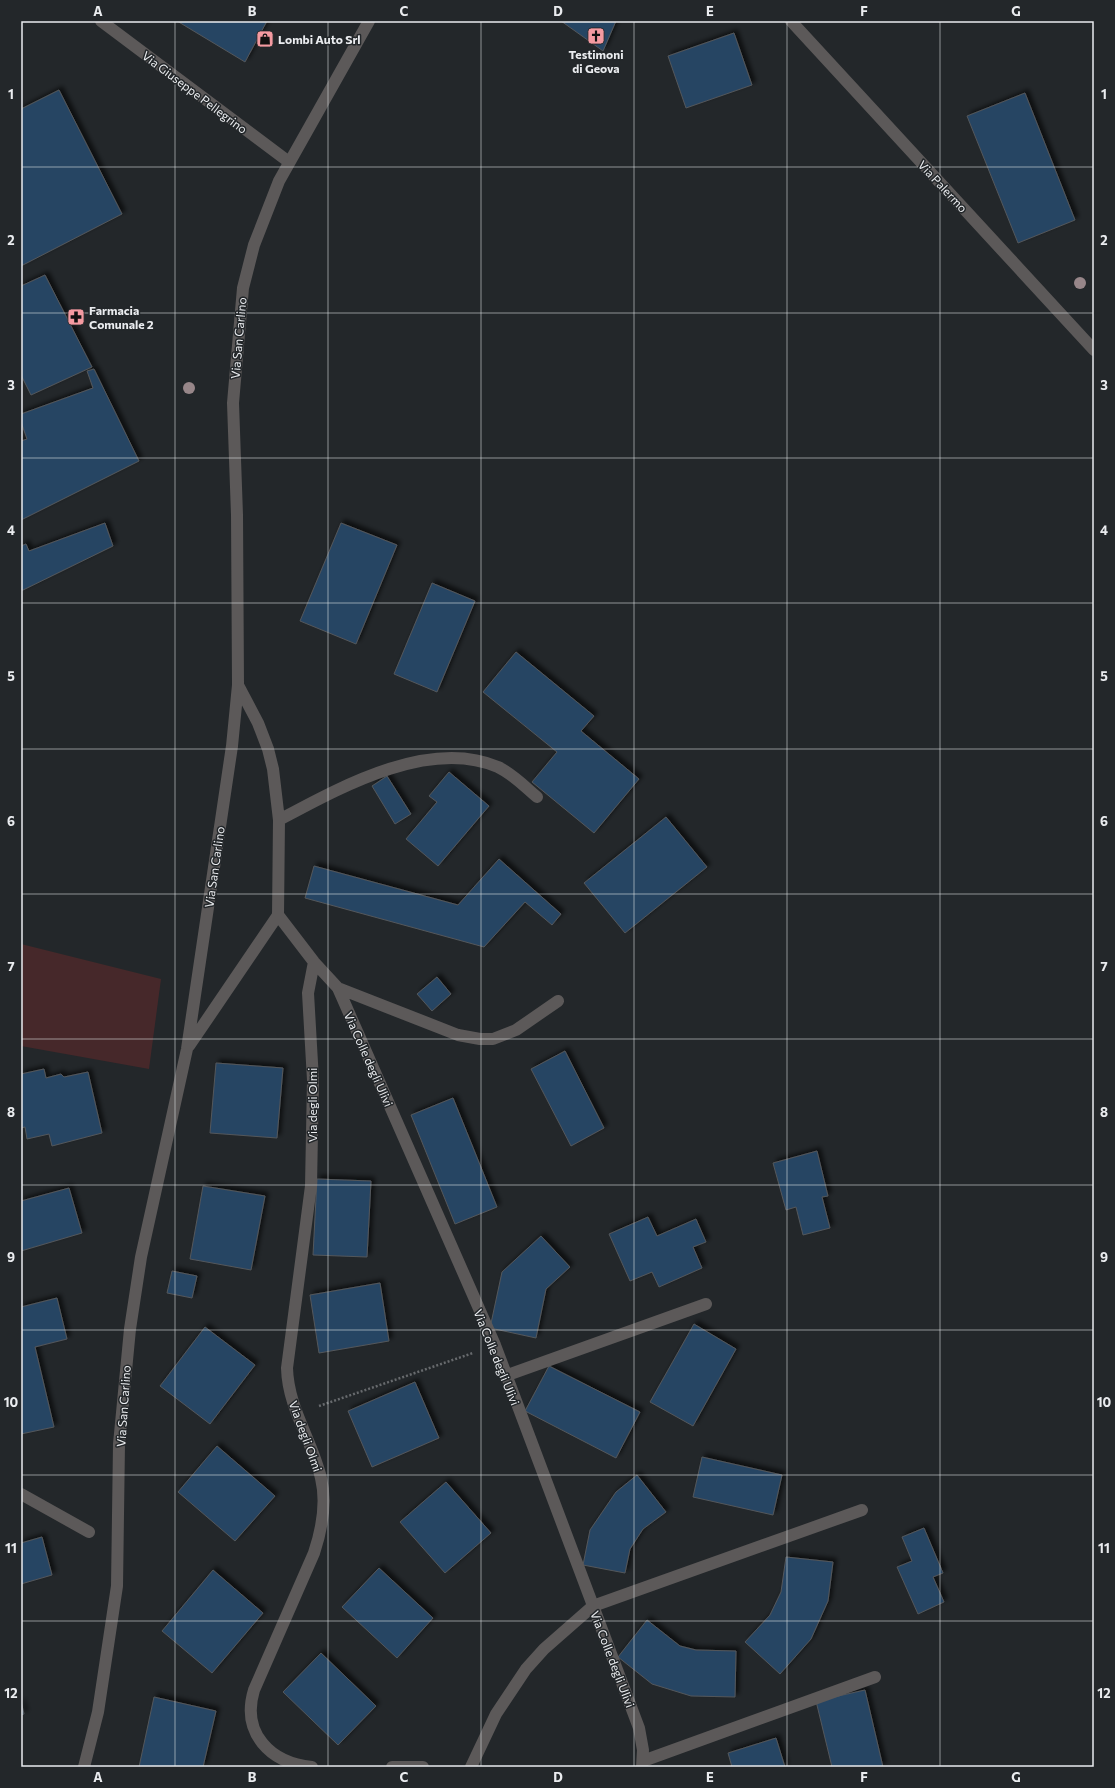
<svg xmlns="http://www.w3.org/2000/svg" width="1115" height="1788" font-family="Commissioner,sans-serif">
  <defs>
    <filter id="shadow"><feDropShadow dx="3.5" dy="-3.5" stdDeviation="2" flood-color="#0009"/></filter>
  </defs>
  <rect width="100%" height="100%" fill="#23272a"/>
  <!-- green -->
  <path fill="#46282a" d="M21,944L161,979L149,1069L21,1046Z"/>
  <!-- building -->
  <path fill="#284564" stroke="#53575b" filter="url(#shadow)" d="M177,21H267L245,62Z
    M561,21H616L603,51Z
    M734,33L752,85L686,108L668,56Z
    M59,90L122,214L21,266V109Z
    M1025,93L1075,220L1018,243L967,116Z
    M45,275L92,367L31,395L21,375V286Z
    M94,369L139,461L21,520V441L27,439L21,422V414L93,388L87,371Z
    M105,523L113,546L21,591V546L26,544L29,551Z
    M341,523L397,545L356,644L300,621Z
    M432,583L475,601L437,692L394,674Z
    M516,652L594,716L581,731L639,779L594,833L532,782L557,752L483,692Z
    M449,772L489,806L438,866L406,839L437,802L429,796Z
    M387,776L411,814L395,824L372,786Z
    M666,817L707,867L625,933L584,883Z
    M499,859L561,914L552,925L525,902L484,947L305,898L314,866L458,905Z
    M437,977L451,994L432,1011L417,994Z
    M565,1051L604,1128L571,1146L531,1069Z
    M216,1063L283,1068L277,1138L210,1133Z
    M44,1069L46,1078L61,1074L64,1077L88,1072L102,1133L52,1146L49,1134L27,1139L25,1127L21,1128V1074Z
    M453,1098L497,1207L455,1224L411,1115Z
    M817,1151L828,1196L822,1197L830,1228L803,1235L796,1207L786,1210L773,1163Z
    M317,1179L371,1181L367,1257L313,1255Z
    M203,1186L265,1196L251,1270L190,1259Z
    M69,1188L82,1233L21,1251V1201Z
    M648,1217L657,1236L696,1219L706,1242L693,1247L702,1268L659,1287L652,1272L630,1281L609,1234Z
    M541,1236L570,1267L546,1289L536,1338L490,1328L502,1272Z
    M172,1271L197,1276L192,1298L167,1293Z
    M380,1283L389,1341L319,1353L310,1295Z
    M57,1298L67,1339L35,1347L54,1427L21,1434V1307Z
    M694,1324L736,1349L693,1426L650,1402Z
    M205,1327L255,1365L210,1424L160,1386Z
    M549,1366L640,1412L616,1458L525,1411Z
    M415,1382L439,1438L372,1467L348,1411Z
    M217,1446L275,1496L235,1541L178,1492Z
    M702,1457L782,1475L773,1515L693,1497Z
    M637,1475L666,1512L643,1529L630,1549L625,1573L583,1565L590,1530L616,1492Z
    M446,1482L491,1533L445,1573L400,1522Z
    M924,1528L943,1573L933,1577L944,1602L918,1614L897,1567L912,1561L902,1537Z
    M42,1537L52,1575L21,1584V1543Z
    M786,1557L833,1562L828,1601L811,1639L780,1674L745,1642L770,1615L781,1592Z
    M379,1568L433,1618L397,1658L342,1607Z
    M213,1570L263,1613L212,1673L162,1631Z
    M647,1620L680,1646L696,1650L736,1651L735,1697L691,1696L652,1684L618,1657Z
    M321,1653L376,1706L338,1745L283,1692Z
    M865,1690L883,1767H832L816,1701Z
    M154,1697L216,1711L203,1767H139Z
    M21,1702L24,1714L21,1715Z
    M776,1738L785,1767H732L728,1753Z"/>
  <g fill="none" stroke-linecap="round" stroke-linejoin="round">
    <!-- path -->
    <path stroke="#676a6d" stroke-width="2.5" stroke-dasharray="2 2" stroke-linecap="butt" d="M319,1406L473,1353"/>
    <!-- minor -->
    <path stroke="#5c5959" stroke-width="12" d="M101,21L289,162
      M791,21L1094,350
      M238,685L258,723L268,749L273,769L279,820L278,915L314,962L338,988L495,1345L639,1728L643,1750L642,1767
      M279,820C339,788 429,737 498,767C513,774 525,787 537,797
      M338,988L458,1035L480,1039H493L516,1030L558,1001
      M189,1046L278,915
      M505,1376L706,1304
      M21,1494L89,1532
      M643,1761L875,1677
      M84,1767L98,1712L117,1586L119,1444L130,1329L141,1257L187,1049L232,746L238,685L237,515L233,403L243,288L254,245L279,181L369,21
      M312,1767C270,1763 241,1733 254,1690L314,1553C322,1529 327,1503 321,1478C312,1440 288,1408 287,1368L311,1186L313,1080L308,993L314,962
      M392,1767H423
      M471,1767L496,1714L526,1669L544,1649L593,1606L862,1510"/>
  </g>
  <!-- trees -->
  <g fill="#978689">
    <circle cx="1080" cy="283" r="6"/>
    <circle cx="189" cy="388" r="6"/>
  </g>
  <!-- grid -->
  <path fill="none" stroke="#eaecef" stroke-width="1" stroke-opacity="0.55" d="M175,21V1767M328,21V1767M481,21V1767M634,21V1767M787,21V1767M940,21V1767M21,167H1094M21,313H1094M21,458H1094M21,603H1094M21,749H1094M21,894H1094M21,1039H1094M21,1185H1094M21,1330H1094M21,1475H1094M21,1621H1094"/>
  <!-- icons -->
  <defs>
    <g id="church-square" transform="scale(0.9)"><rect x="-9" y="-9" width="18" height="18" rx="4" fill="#f49aa1" stroke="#23272a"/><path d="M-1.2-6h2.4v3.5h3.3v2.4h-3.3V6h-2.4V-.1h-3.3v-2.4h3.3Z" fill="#111"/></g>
    <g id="shop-square" transform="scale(0.9)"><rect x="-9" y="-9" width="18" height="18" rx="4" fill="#f49aa1" stroke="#23272a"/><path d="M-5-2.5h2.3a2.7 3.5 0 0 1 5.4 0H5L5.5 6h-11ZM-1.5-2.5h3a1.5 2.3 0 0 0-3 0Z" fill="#111"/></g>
    <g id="pharmacy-square" transform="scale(0.9)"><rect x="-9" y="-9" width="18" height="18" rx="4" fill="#f49aa1" stroke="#23272a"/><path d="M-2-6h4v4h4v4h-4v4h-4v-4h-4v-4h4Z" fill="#111"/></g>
  </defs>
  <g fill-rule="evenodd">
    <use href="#church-square" x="596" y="36"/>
    <use href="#shop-square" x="265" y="39"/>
    <use href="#pharmacy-square" x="76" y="317"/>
  </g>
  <g text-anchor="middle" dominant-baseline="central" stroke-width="3" stroke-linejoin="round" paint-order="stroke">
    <!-- poi labels -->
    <g font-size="12" font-weight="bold" fill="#eaecef" stroke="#23272a" text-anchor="start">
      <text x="278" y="39">Lombi Auto Srl</text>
      <text x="596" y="54" text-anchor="middle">Testimoni<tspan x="596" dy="14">di Geova</tspan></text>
      <text x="89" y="310">Farmacia<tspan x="89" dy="14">Comunale 2</tspan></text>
    </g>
    <!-- street labels -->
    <g font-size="12" fill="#eaecef" stroke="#23272a">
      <text transform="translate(195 92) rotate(37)">Via Giuseppe Pellegrino</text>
      <text transform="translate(943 186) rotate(47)">Via Palermo</text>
      <text transform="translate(238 338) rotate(-85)">Via San Carlino</text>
      <text transform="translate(214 867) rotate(-82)">Via San Carlino</text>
      <text transform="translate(369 1059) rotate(66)">Via Colle degli Ulivi</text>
      <text transform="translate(312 1105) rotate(-90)">Via degli Olmi</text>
      <text transform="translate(497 1357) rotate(68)">Via Colle degli Ulivi</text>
      <text transform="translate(123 1406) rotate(-86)">Via San Carlino</text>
      <text transform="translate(306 1436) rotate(70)">Via degli Olmi</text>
      <text transform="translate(613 1659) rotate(69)">Via Colle degli Ulivi</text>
    </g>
  </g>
  <!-- border -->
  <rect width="1115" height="1788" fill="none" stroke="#23272a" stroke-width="44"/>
  <rect x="22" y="22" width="1071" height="1744" fill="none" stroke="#eaecef" stroke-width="1.5"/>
  <g font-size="13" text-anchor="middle" font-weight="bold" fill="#eaecef">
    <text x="98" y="16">A</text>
    <text x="252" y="16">B</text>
    <text x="404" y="16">C</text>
    <text x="558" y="16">D</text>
    <text x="710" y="16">E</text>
    <text x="864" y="16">F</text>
    <text x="1016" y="16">G</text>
    <text x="11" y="99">1</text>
    <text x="1104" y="99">1</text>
    <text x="11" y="245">2</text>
    <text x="1104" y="245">2</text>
    <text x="11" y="390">3</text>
    <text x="1104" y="390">3</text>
    <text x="11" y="535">4</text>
    <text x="1104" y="535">4</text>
    <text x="11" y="681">5</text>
    <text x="1104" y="681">5</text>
    <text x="11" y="826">6</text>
    <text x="1104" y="826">6</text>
    <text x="11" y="971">7</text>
    <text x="1104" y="971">7</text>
    <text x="11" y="1117">8</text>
    <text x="1104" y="1117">8</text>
    <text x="11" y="1262">9</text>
    <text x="1104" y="1262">9</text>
    <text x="11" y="1407">10</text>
    <text x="1104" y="1407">10</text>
    <text x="11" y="1553">11</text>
    <text x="1104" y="1553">11</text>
    <text x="11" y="1698">12</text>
    <text x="1104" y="1698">12</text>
    <text x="98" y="1782">A</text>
    <text x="252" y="1782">B</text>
    <text x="404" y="1782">C</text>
    <text x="558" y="1782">D</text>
    <text x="710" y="1782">E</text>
    <text x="864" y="1782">F</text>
    <text x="1016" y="1782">G</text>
  </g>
</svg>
